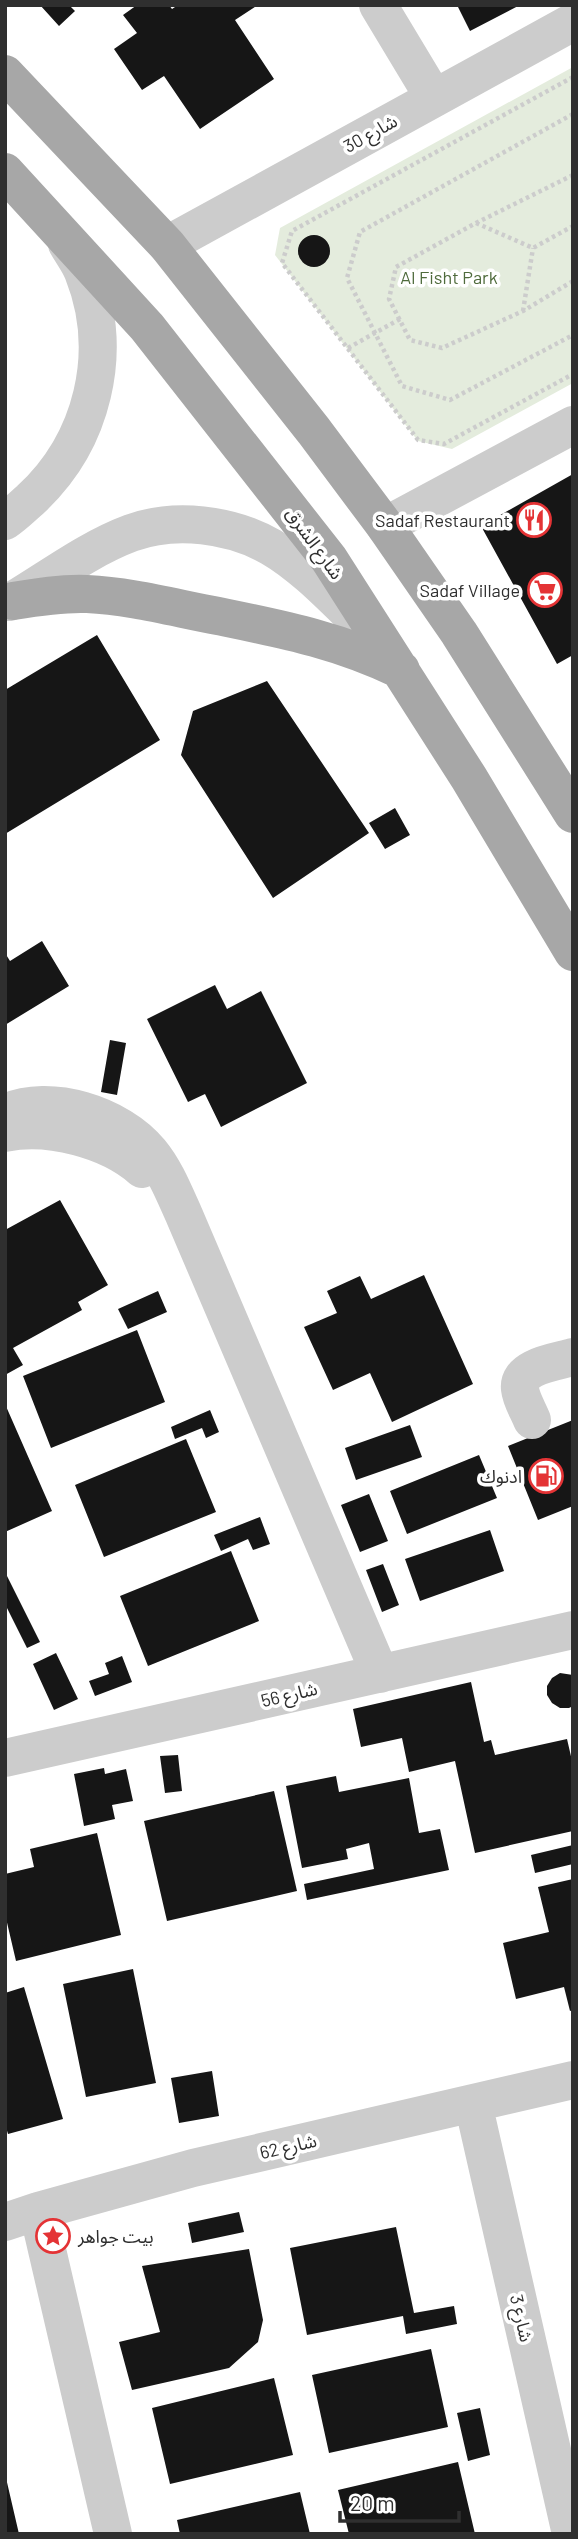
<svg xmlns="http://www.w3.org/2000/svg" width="578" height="2539" font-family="Barlow,'Noto Sans Arabic',sans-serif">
  <rect width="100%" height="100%" fill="#fff"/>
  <!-- green -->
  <path fill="#e4ecdd" d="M573,67V383L452,449L418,441L275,255L280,228Z"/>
  <!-- building -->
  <path fill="#161616" d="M40,5H69L75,11L59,26Z
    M137,5H169L172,9L178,5H258L235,20L274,79L200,129L164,76L142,90L114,49L137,33L123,15Z
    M457,5H520L470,31Z
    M298 251a16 16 0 1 1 32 0a16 16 0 1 1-32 0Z
    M573,474V655L557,664L481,526Z
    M97,635L160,740L5,834V690Z
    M267,681L369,833L273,898L181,755L193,711Z
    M395,808L410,835L385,849L369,823Z
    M42,941L69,986L5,1025V953L10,961Z
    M215,985L227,1009L261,991L307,1083L221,1127L205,1094L188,1102L147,1019Z
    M110,1040L126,1043L117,1095L101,1092Z
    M60,1200L108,1285L78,1302L82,1310L13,1348L23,1365L5,1375V1230Z
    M424,1275L473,1384L392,1422L370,1373L333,1390L304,1327L337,1313L327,1291L360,1276L371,1299Z
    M158,1291L167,1312L128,1329L118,1309Z
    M137,1330L165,1402L51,1448L23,1376Z
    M5,1404L52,1511L5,1532Z
    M210,1410L219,1432L206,1438L202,1428L175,1439L171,1427Z
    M573,1420V1506L538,1520L508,1446Z
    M410,1425L422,1457L356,1480L345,1448Z
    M186,1439L216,1512L104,1557L75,1485Z
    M479,1455L497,1498L407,1534L390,1491Z
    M369,1494L388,1541L360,1552L341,1505Z
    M260,1517L270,1544L253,1550L248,1539L221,1551L214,1535Z
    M490,1530L504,1571L420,1601L405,1559Z
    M231,1551L259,1621L148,1666L120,1596Z
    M383,1564L399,1605L382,1612L366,1570Z
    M5,1572L40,1642L27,1648L5,1604Z
    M56,1653L78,1699L54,1710L33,1664Z
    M122,1656L132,1682L95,1696L89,1681L109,1674L105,1663Z
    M560,1673L573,1675V1706L569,1708H560L552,1703L547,1695V1686L552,1678Z
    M471,1682L484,1742L491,1740L495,1755L567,1739L573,1765V1831L475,1853L455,1761L409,1772L402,1738L361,1747L353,1709Z
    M178,1755L182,1791L165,1793L160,1756Z
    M104,1768L105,1774L126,1769L133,1801L112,1805L115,1819L84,1826L74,1774Z
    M336,1776L339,1792L409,1778L419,1833L440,1829L449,1870L307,1900L304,1884L374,1869L369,1843L346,1849L348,1859L302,1868L286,1786Z
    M274,1791L297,1891L167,1921L144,1821Z
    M97,1833L121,1935L16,1961L5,1914V1874L34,1867L30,1849Z
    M573,1845V1864L535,1873L531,1855Z
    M573,1879V2010L570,2011L564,1987L516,1999L503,1943L549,1932L538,1887Z
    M133,1969L156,2083L86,2097L63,1984Z
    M24,1987L63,2119L8,2134L5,2124V1993Z
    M212,2071L219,2116L179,2123L171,2078Z
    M239,2212L244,2232L192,2243L188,2223Z
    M396,2227L414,2313L454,2306L457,2324L406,2334L403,2316L307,2335L290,2248Z
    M249,2249L263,2320L258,2342L229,2368L132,2390L119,2342L160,2332L142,2266Z
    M431,2349L448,2427L329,2453L312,2375Z
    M274,2378L293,2455L170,2484L152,2408Z
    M480,2408L490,2455L468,2461L457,2413Z
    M458,2462L475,2534H349L338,2490Z
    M5,2478H6L19,2534H5Z
    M300,2492L310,2534H180L177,2520Z"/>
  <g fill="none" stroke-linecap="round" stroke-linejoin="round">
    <!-- path -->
    <path stroke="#ccc" stroke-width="4.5" stroke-dasharray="3.5 3.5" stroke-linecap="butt" d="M573,77L292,231L282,263L418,440L444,444L573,374
      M573,114L360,232L347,278L402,386L450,400L573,335
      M573,175L476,223L396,267L389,299L410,340L442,348L523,311L573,281
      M476,223L533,248L573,226
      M523,311L533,248
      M348,348L400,319"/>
    <!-- minor -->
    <path stroke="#ccc" stroke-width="38" d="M378,5L434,98
      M167,245L573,22
      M5,521C14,515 22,507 30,500C93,442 115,352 83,272C79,262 72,253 67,244
      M385,526L573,425
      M10,602C49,579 88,549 131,533C175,517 231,524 271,547C307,568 338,603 368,631
      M5,1113C50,1092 120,1115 150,1152C165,1170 174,1193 184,1215L380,1674
      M5,1133C49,1124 109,1140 142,1169
      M532,1420C528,1410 521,1399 520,1389C517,1366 557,1362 573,1357
      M5,1758L573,1630
      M473,2103L571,2534
      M38,2211L113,2534
      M5,2222L38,2211L193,2168L573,2080"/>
    <!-- major -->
    <path stroke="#a7a7a7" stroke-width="38" d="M5,74L167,245L314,431L385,526L459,633L573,814
      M5,172L147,327L329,559L469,778L573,952
      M13,601C37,597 62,593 87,594C131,596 175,608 218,616C286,630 338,640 401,670"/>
  </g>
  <!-- icons -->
  <defs>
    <g id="restaurant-ring" transform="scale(1.75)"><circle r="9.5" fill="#fff" stroke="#e43335" stroke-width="1.5"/><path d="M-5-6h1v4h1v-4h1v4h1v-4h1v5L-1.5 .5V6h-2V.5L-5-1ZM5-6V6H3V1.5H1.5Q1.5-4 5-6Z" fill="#e43335"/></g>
    <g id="supermarket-ring" transform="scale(1.75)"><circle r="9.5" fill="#fff" stroke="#e43335" stroke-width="1.5"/><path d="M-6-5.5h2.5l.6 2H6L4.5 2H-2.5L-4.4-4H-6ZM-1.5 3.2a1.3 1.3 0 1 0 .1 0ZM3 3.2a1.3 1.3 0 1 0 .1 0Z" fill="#e43335"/></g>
    <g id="fuel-ring" transform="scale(1.75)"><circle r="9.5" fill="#fff" stroke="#e43335" stroke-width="1.5"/><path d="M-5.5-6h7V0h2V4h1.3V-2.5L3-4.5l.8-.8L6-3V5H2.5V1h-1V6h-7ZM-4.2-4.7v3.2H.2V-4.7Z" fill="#e43335"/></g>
    <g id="sight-ring" transform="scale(1.75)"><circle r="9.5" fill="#fff" stroke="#e43335" stroke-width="1.5"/><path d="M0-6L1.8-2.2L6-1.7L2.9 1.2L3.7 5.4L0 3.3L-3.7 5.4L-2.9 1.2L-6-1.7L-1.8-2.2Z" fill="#e43335"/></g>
  </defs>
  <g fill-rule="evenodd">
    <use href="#restaurant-ring" x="534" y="520"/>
    <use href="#supermarket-ring" x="545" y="590"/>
    <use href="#fuel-ring" x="546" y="1476"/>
    <use href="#sight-ring" x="53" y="2236"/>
  </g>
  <g text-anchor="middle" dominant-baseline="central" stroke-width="7" stroke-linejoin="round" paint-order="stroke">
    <!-- street labels -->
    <g font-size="18" fill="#2f2f2f" stroke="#fff">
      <text transform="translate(370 133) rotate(-29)">شارع 30</text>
      <text transform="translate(315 543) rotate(54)">شارع الشرق</text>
      <text transform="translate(289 1694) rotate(-13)">شارع 56</text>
      <text transform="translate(288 2146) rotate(-13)">شارع 62</text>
      <text transform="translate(522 2318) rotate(77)">شارع 3</text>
    </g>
    <!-- park labels -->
    <g font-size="18" fill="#4f6b3c" stroke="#fff">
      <text x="449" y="277">Al Fisht Park</text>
    </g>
    <!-- poi labels -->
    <g font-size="18" fill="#2f2f2f" stroke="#fff" text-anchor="end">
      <text x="510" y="520">Sadaf Restaurant</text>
      <text x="520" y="590">Sadaf Village</text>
      <text x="522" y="1476">ادنوك</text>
      <text x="78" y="2236" text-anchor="start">بيت جواهر</text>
    </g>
  </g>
  <!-- border -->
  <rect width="578" height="2539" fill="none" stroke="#2f2f2f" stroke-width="14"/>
  <!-- scale -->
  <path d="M340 2511v10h119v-10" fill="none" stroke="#2f2f2f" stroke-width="3.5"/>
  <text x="350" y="2511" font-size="21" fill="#2f2f2f" stroke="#ffffff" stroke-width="5" paint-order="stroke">20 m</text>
</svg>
